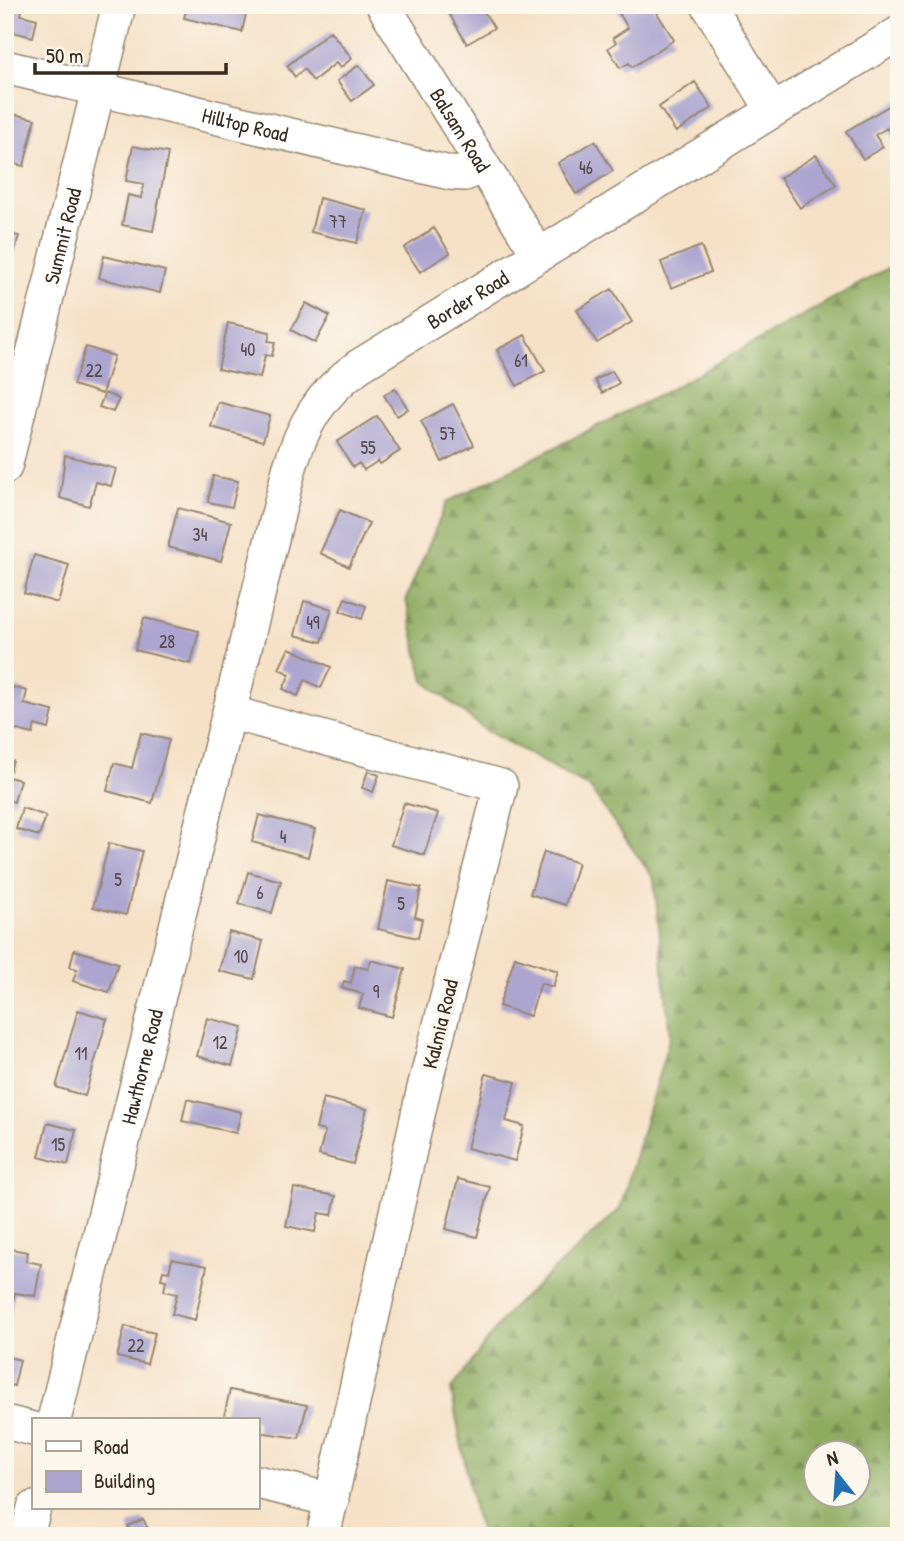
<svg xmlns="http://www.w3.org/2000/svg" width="904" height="1541" font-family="'Patrick Hand',sans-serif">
  <defs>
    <pattern id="forest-firs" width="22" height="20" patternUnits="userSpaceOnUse" patternTransform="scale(1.75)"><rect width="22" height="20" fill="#8eac60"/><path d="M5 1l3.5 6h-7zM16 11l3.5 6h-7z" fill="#758c4f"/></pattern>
  </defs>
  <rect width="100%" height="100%" fill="#fbf7ec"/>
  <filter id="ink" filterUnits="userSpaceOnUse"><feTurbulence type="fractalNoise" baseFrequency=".0143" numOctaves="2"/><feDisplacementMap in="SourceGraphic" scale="14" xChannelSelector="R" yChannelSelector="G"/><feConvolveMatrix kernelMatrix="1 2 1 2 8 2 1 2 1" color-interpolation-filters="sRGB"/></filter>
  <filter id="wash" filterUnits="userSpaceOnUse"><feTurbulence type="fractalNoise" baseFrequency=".00686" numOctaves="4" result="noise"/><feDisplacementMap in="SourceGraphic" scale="28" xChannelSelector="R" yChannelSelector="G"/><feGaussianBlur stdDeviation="1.57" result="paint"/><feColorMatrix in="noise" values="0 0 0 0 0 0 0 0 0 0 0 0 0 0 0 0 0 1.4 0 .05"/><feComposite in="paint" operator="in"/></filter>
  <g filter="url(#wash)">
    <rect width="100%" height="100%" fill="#f6e1c7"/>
    <!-- forest -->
    <path fill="url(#forest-firs)" stroke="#646b3f" stroke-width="2" fill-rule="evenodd" d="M899,262V1536H483L475,1515L451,1390L509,1311L620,1209L670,1036L654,879L589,787L485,730L424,681L406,599L447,502L665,392ZM816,1454H858V1496H816Z"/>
    <g id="blocks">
      <!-- building -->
      <path fill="#aba5d0" d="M5,5H23L21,15L37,19L33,37L5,30Z
        M188,5H248L242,32L184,18Z
        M444,5H480L494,28L467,44Z
        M614,5H652L674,40L632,67L629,63L620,68L608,48L616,43L613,38L628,28Z
        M330,31L352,58L340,68L336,63L313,81L304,69L295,77L287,66Z
        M359,65L374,85L352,101L337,81Z
        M695,82L712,108L676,132L659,107Z
        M899,100V147L887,128L875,135L883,147L863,159L846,131Z
        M5,112L35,119L24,166L5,162Z
        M595,141L613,171L576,194L558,163Z
        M133,146L168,153L153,231L122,225L128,195L141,198L144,184L126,181Z
        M816,155L836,185L800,208L780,178Z
        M319,198L366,210L357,243L311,232Z
        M5,218L10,219L6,233L19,236L12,261L5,259Z
        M434,228L450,253L420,272L404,248Z
        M701,246L711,272L671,288L661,262Z
        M104,256L165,271L160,293L99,278Z
        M612,289L632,322L597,343L577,310Z
        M306,303L330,316L315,343L291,330Z
        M228,323L270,332L268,341L275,342L272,356L265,355L260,378L218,369Z
        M525,335L545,371L517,386L497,350Z
        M86,347L114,356L102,394L73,385Z
        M612,371L619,383L602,393L595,380Z
        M395,388L408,409L397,416L384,395Z
        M105,393L119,399L113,412L99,407Z
        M218,402L270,416L263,441L211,427Z
        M453,404L474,445L442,462L421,421Z
        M377,416L400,451L380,464L378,461L364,470L359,463L353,467L337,442Z
        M65,455L116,469L111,486L96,482L89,506L60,498Z
        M213,476L238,481L232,507L208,502Z
        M178,508L231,522L221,561L168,547Z
        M340,510L369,523L349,567L320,553Z
        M34,555L69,565L58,603L24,593Z
        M345,598L366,606L362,619L340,611Z
        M304,601L332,609L322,642L295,635Z
        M144,618L199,631L191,664L135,650Z
        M289,648L331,667L321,688L305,680L298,696L283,689L290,674L279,669Z
        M12,687L27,691L24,704L53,711L49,729L35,725L33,734L5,727V694L10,695Z
        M141,733L169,740L152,803L107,791L114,763L132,768Z
        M5,758L13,761L10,771L5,769Z
        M368,771L379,775L373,792L362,788Z
        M5,776L20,780L14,802L5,799Z
        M404,803L438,813L424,855L391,845Z
        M22,808L46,816L39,836L16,829Z
        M259,815L315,829L308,857L252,842Z
        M109,843L142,851L126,915L93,907Z
        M544,852L578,863L565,905L530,894Z
        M248,872L281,881L272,913L239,904Z
        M388,881L421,888L415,917L422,919L418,938L378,929Z
        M229,932L263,941L254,979L219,971Z
        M74,950L118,963L109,992L73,981L77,969L70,967Z
        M515,957L558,971L553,987L541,983L530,1016L499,1006Z
        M371,960L405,969L392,1017L359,1008L363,994L342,988L344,981L351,983L355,966L368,969Z
        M78,1010L107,1019L85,1096L56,1087Z
        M207,1018L243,1027L232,1066L197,1056Z
        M486,1074L516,1082L506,1121L524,1126L515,1161L467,1148Z
        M323,1098L367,1109L353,1164L319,1155L325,1131L316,1129Z
        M187,1099L241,1112L236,1133L182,1121Z
        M47,1123L76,1130L68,1165L39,1157Z
        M458,1179L490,1187L477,1237L446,1229Z
        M294,1188L336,1196L332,1215L319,1213L315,1232L286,1226Z
        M5,1248L28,1252L26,1261L41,1264L35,1296L15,1293L9,1320L5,1319Z
        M172,1259L207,1266L195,1320L172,1314L177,1294L164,1291L166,1280L161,1279L163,1271L169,1272Z
        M125,1326L155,1333L147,1364L117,1357Z
        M5,1356L20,1360L14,1386L5,1384Z
        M230,1390L307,1405L299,1438L257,1432V1420H223Z
        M143,1519L152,1536H132L128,1526Z"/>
    </g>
  </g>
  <g filter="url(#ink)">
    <use href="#blocks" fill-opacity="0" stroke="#988672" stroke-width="2"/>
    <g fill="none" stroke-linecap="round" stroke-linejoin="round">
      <!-- minor casing -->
      <g stroke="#988672" stroke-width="36">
        <g id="minor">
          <path id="s1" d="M383,5L538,254"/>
          <path d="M708,5L772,109"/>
          <path id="s2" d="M5,67L450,173L465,174L482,166"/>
          <path id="s3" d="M5,467L119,5"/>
          <path d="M232,713L501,786L424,1088L323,1536"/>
          <path id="s4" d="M54,1420L289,470C302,425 321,393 359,366L899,33"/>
          <path d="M5,1422L33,1429"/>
          <path d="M257,1482L332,1500"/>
          <path d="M27,1536L34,1508"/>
        </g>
      </g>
      <!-- minor -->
      <use href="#minor" stroke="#fff" stroke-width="33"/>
    </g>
  </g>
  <g text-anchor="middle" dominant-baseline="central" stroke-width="7" stroke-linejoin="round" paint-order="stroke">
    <!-- number labels -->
    <g font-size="18" fill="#57494a">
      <text x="586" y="167">46</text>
      <text x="338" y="221">77</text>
      <text x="248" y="349">40</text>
      <text x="521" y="360">61</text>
      <text x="94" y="370">22</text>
      <text x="448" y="433">57</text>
      <text x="368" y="447">55</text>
      <text x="200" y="534">34</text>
      <text x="313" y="622">49</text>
      <text x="167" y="641">28</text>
      <text x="283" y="836">4</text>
      <text x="118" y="879">5</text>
      <text x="260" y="892">6</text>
      <text x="401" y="903">5</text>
      <text x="241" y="956">10</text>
      <text x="376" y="991">9</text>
      <text x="220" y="1042">12</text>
      <text x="81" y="1053">11</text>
      <text x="58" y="1144">15</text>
      <text x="136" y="1345">22</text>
    </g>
    <!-- street labels -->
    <g font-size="21" fill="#3b2a1e" stroke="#fbf7ec">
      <text stroke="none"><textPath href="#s2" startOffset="247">Hilltop Road</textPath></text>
      <text stroke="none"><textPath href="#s1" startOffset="147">Balsam Road</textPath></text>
      <text stroke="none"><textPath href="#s3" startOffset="238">Summit Road</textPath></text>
      <text stroke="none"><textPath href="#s4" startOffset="1234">Border Road</textPath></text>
      <text transform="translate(440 1024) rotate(-76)">Kalmia Road</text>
      <text stroke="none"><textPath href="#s4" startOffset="364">Hawthorne Road</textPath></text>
    </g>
  </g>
  <!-- margin -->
  <rect width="904" height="1541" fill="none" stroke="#fbf7ec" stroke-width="28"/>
  <!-- legend -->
  <rect x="32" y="1418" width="228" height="91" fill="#fbf7ec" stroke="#aea59a" stroke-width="2"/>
  <rect x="46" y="1441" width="35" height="10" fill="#ffffff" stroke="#aea59a" stroke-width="2"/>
  <text x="94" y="1454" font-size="21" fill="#3b2a1e">Road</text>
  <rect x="46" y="1471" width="35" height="21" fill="#aba5d0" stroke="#aea59a" stroke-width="2"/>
  <text x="94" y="1488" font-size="21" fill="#3b2a1e">Building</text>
  <!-- north arrow -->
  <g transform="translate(837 1474) rotate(343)"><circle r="33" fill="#fbf7ec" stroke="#aea59a" stroke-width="2"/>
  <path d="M0-5L12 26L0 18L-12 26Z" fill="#1f6fb2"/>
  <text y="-10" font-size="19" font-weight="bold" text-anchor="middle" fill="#3b2a1e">N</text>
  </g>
  <!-- scale -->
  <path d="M35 63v10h191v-10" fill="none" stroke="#3b2a1e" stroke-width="3.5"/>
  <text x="46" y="63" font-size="21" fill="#3b2a1e" stroke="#fbf7ec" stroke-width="5" paint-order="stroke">50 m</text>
</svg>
